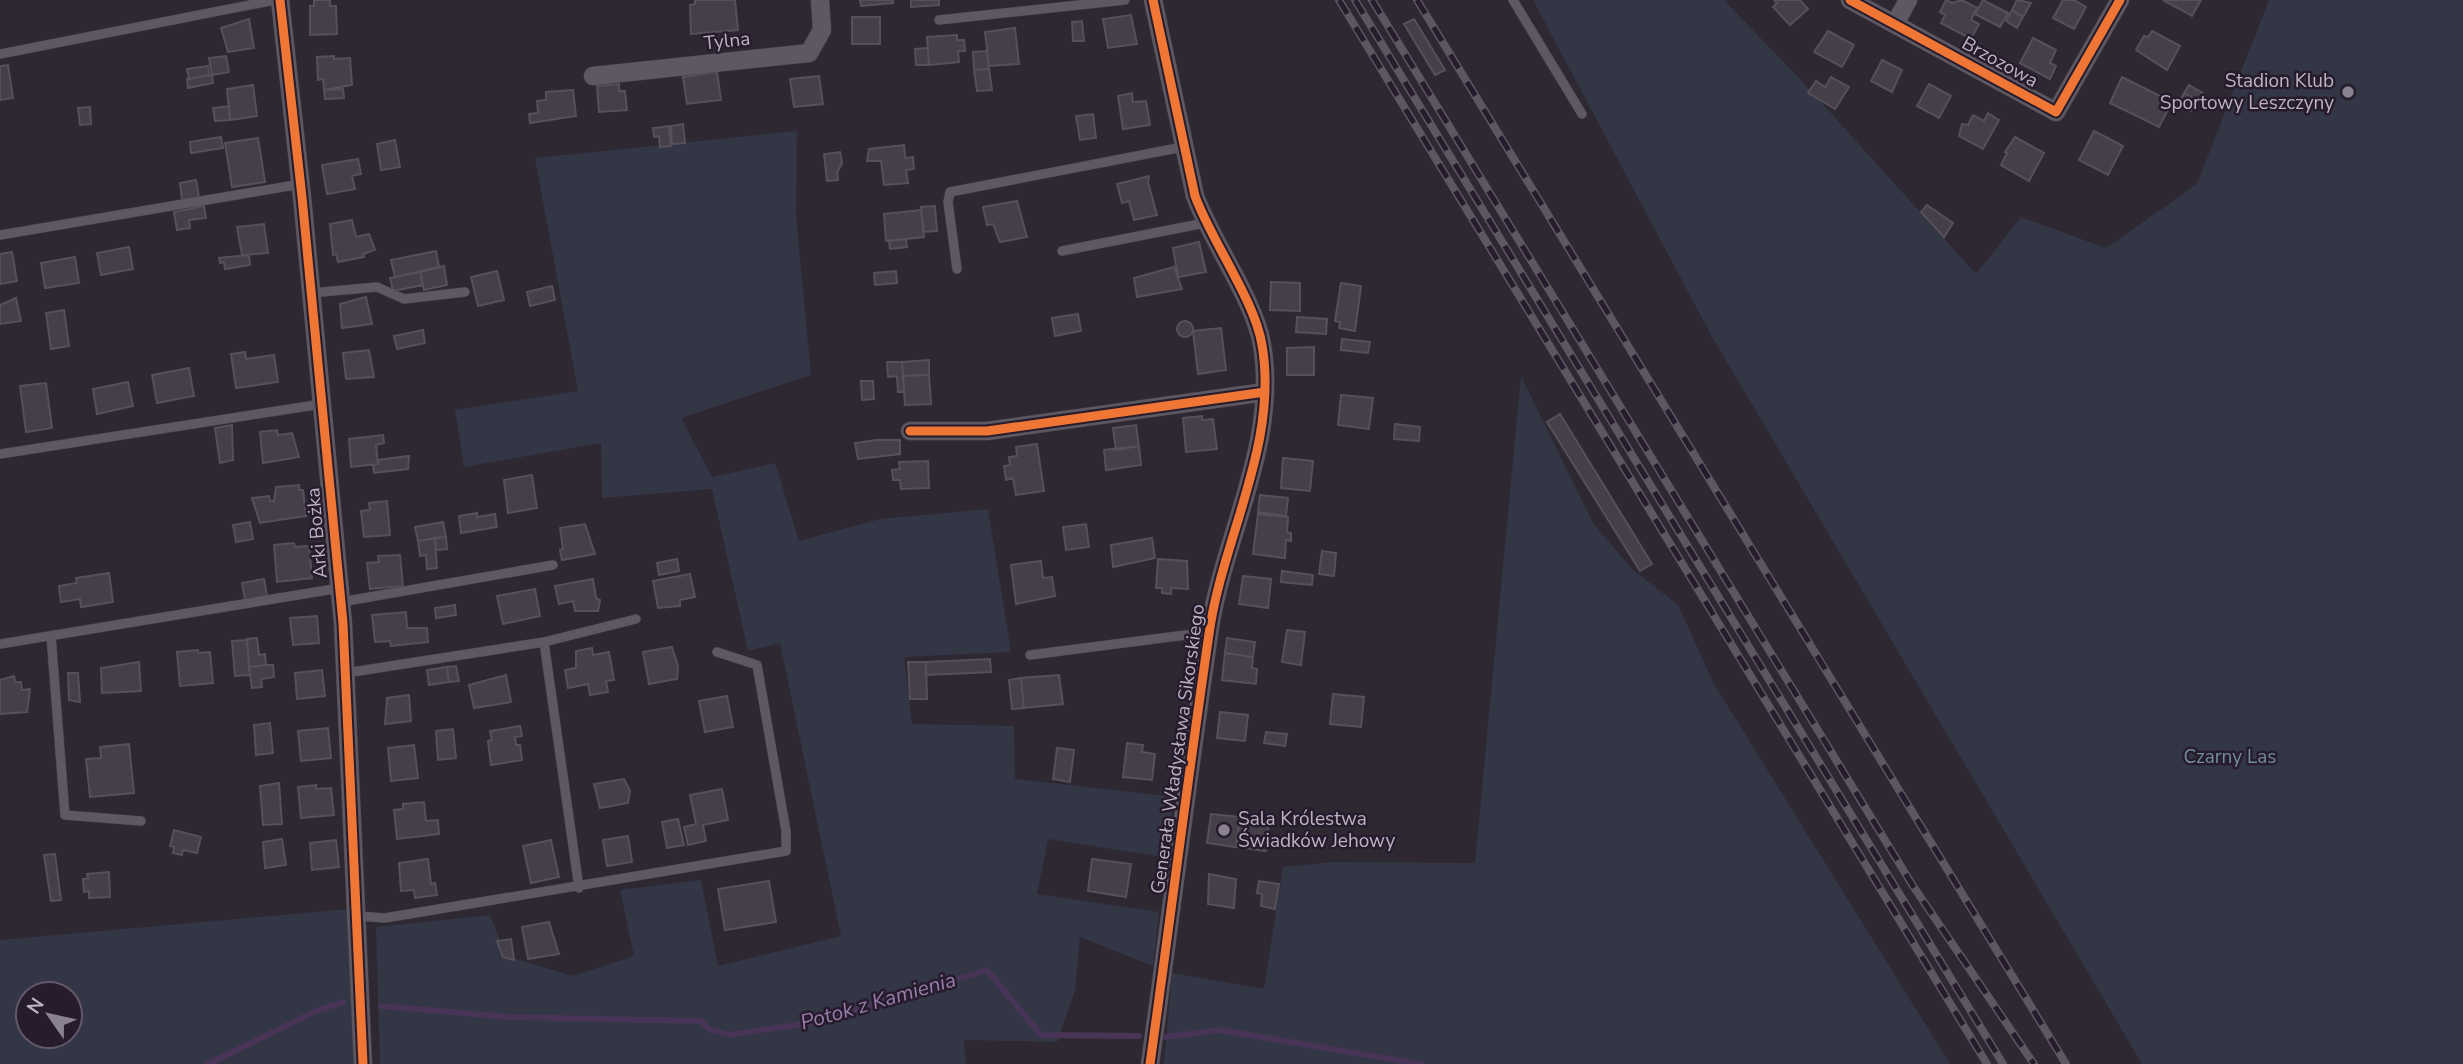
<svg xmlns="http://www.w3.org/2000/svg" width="2463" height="1064" font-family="'Nunito Sans',sans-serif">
  <rect width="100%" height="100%" fill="#2e2833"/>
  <!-- green -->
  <path fill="#333645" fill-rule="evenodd" d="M1533,0H1724L1801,80L1976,274L2021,217L2106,248L2197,184L2269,0H2463V1064H2142L1711,335Z
    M797,131L796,215L811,375L681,418L712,477L775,463L799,541L880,519L988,509L1011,652L904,657L912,724L1014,726L1015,779L1175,797L1163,857L1048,839L1037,894L1159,912L1153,966L1080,937L1075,991L1057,1042L964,1040L966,1064H380L376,927L490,915L506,956L573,976L634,956L620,890L701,880L718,966L841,936L780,643L748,651L712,489L602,498L601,443L464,467L455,410L578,391L535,158Z
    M1521,376L1593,523L1632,569L1678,605L1714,684L1950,1064H1164L1172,973L1264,989L1283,867L1332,862L1475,863Z
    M349,909L355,1064H0V940ZM28,994H70V1036H28Z"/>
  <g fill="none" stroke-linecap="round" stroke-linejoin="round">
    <!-- stream -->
    <path stroke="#483456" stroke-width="6" d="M381,1006L508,1017L701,1021L709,1029L728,1035L811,1023L987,970L1041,1035L1139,1036
      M1166,1037L1220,1030L1421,1064
      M208,1064L316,1011L343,1002"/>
  </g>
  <!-- building -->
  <path fill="#443f49" stroke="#56505b" stroke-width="2" d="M314,0H330V6H336L337,34L310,35V6H314Z
    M695,0H735L738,30L691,34L690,5L695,4Z
    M860,0H893V3L861,6Z
    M911,0H939V5L911,7Z
    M1774,0H1800L1808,9L1790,25L1773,7L1777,3Z
    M1946,0L1952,3L1962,0L1977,8L1971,20L1979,24L1971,39L1941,23L1945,15L1940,12Z
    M1983,0L2008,13L2000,27L1975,14Z
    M2017,0L2031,3L2023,17L2012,10Z
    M2063,0H2074L2086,7L2074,29L2053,18Z
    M2163,0H2201L2192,16Z
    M2012,10L2023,17L2017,28L2006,21Z
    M1131,15L1137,44L1108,48L1103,19Z
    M852,17H880V44H852Z
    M249,19L254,48L228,52L221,28Z
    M1414,19L1445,70L1435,75L1404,24Z
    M1082,21L1084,41H1073L1072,22Z
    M1015,28L1019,64L989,66L985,32Z
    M1828,31L1854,45L1842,67L1814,52Z
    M2152,31L2180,46L2167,70L2136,50L2144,36L2148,37Z
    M957,35V40H964L965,51H958L959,62L929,65L927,37Z
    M2033,38L2056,50L2050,63L2056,66L2050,79L2020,63Z
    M928,48L929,65H916L915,49Z
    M987,51L989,69L974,70L973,52Z
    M226,56L229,72L212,75L209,58Z
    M334,56V59L350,58L352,85L324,90L323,79L318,80L317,57Z
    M1882,60L1902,70L1892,92L1871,81Z
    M8,65L13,98L0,100V66Z
    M208,66L209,75L189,79L187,69Z
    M989,69L992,90L977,91L974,70Z
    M717,72L721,100L687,104L683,77Z
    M212,75L213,83L188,88L187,79Z
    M819,76L823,104L794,107L790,79Z
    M1831,77L1849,87L1835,109L1808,93L1816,81L1825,87Z
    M2122,77L2172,102L2159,127L2110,103Z
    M619,84V91H625L627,110L599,112L597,86Z
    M1929,84L1951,96L1939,118L1917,106Z
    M253,85L257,116L230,120L227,89Z
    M2189,85L2203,93L2198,101L2184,93Z
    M343,89L344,98L325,99L324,90Z
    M573,90L576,116L530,123L529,114L538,113L537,101L546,100V92Z
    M1132,93L1133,102L1146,101L1150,125L1123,129L1118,96Z
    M2184,93L2198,101L2191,111L2178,104Z
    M229,106L230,120L215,121L213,108Z
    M90,107L91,124L80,125L78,108Z
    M1988,113L1999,120L1983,149L1959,136L1962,124L1968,125L1973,115L1984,121Z
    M1093,114L1096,138L1080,140L1076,116Z
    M683,124L685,143L672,144L671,126Z
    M669,126L671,146L660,147L659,136L654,137L653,128Z
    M2094,131L2123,146L2108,175L2079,160Z
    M221,137L223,148L191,153L190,142Z
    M2015,137L2044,153L2029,181L2001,165L2007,153L2005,152Z
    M258,138L265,182L232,187L225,143Z
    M395,140L400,167L381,170L377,144Z
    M904,145L905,158L913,157L914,169L906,170L908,183L884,185L881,161H867L869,149Z
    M840,152L842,163L837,173L838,180L827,181L824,154Z
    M358,159L361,174L352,176L355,189L327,194L322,165Z
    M1149,176L1148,182L1157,215L1134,220L1129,201L1122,203L1117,184Z
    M196,180L199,197L182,200L180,183Z
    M1017,201L1027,237L1000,242L993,224L987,225L983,207Z
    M1927,205L1953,223L1944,237L1921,212Z
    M204,206L206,218L189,220L190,228L177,230L174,212Z
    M935,206L937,231L924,232L921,207Z
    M921,210L924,237L886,241L884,214Z
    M352,220L356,237L369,234L375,250L363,254L364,257L338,262L336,254L333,255L330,224Z
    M264,224L268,253L242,255L237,227Z
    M906,239L907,247L890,249L889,241Z
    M1199,242L1206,272L1178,277L1173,248Z
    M129,247L133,269L101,275L97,253Z
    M436,251L439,267L395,277L391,260Z
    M12,252L17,281L0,284V254Z
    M249,255L250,265L225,269L224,262L220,263L219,258Z
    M75,257L79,283L45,288L41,263Z
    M444,266L447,285L424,290L420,272Z
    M1174,267L1182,289L1137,297L1134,278Z
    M497,271L504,300L478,306L471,277Z
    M896,271L897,283L875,285L874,273Z
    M420,272L423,285L393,291L390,278Z
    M1271,282L1300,283V311L1270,310Z
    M1341,283L1361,286L1355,331L1339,328L1340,322L1335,321Z
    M552,286L555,300L530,306L527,292Z
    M366,297L372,324L342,328L340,304Z
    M16,298L21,321L0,324V305Z
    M64,310L69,346L51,349L46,313Z
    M1078,314L1081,331L1055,336L1052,318Z
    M1297,317L1327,319L1326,334L1296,332Z
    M1177 329a8 8 0 1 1 16 0a8 8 0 1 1-16 0Z
    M1221,328L1226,370L1198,374L1193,331Z
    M423,330L425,343L397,349L394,336Z
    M1342,339L1370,342L1368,353L1341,350Z
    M1314,347V375H1287V348Z
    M369,350L374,377L346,379L343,353Z
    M245,352L246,359L274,355L278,382L236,388L231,354Z
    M929,360V375L903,376L902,362Z
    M887,362H902L904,392H898L897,376L888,377Z
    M189,368L194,396L157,403L152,375Z
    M929,375L931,404L905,405L903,376Z
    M861,381H873L874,399L862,400Z
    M128,382L133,406L97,414L93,389Z
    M46,383L52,428L26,432L20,386Z
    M1341,395L1373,398L1369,429L1338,425Z
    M1560,414L1652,564L1640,571L1547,422Z
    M1202,416V420L1213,419L1217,449L1186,452L1183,418Z
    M1395,424L1420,427L1419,441L1394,439Z
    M232,425L233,460L220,463L215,428Z
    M1136,425L1139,446L1116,450L1113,428Z
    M277,430L278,435L292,433L299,457L263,463L260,432Z
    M383,435L384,443L376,445L378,464L351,467L349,439Z
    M876,440H900V454L858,459L855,443Z
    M1037,444L1044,491L1016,495L1013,478L1006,480L1004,466L1010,465L1009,457L1017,456L1016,447Z
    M1139,446L1141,465L1106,470L1104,450Z
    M409,456L408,469L374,473L373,465L378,464V460Z
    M1283,458L1313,461L1310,491L1281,488Z
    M928,461L929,488L901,489L900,480H893L892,470L900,469L899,462Z
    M532,475L537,508L508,513L504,480Z
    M299,485V490H303L306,516L260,523L252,498L269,496L270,501H274L276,487Z
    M1260,495L1288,498L1286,516L1258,512Z
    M387,501L390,535L364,537L361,511L370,510L369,503Z
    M477,513V517L495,514L497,527L461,533L459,516Z
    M1258,514L1288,517L1287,532L1291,533V541L1286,540L1285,558L1253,554Z
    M250,522L253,539L236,542L233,525Z
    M443,522L446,537L418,541L415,527Z
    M585,524L595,554L562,560L560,550L563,549L560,528Z
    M1086,524L1089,547L1066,550L1063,527Z
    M446,537L447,549L436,550L435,538Z
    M435,538L437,568L427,569L426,555L420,556L418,541Z
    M1152,538L1155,558L1113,567L1111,545Z
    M294,543L295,547L309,546L312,578L277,582L274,545Z
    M1322,551L1336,553L1334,576L1319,574Z
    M400,555L403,586L370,589L367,563L379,562L378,556Z
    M677,559L679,571L659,575L657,563Z
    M1158,559L1187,561L1188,589L1171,588V594L1162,593V588H1156Z
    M1041,561L1043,578L1052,577L1055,596L1016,604L1011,565Z
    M1282,571L1313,575L1312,585L1281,582Z
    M109,573L113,602L81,607L80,599L61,602L59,586L77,583L76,578Z
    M690,574L695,597L680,600V606L658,608L653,581Z
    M1243,576L1271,579L1268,608L1239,604Z
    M264,579L267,596L245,600L242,583Z
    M593,579L596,598L600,600L598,611H575L573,601L559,604L555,586Z
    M535,589L540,616L503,624L497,596Z
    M455,605L456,615L436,618L435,608Z
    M406,612L407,628H427L428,642L391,646L390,641L375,642L372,615Z
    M317,616L319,643L293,645L290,618Z
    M1287,630L1305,632L1301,665L1282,662Z
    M257,638L259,655L265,654L266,665L249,667L247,639Z
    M1227,638L1255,642L1253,657L1225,653Z
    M247,640L250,675L235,676L232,641Z
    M672,647L678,666L677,679L649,684L643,652Z
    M592,648L593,655L609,652L614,680L606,681L608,692L590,695L588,684L568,688L565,670L576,668V651Z
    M198,650V653L210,652L213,683L180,686L177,652Z
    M1225,653L1253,657L1252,668L1257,669L1256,684L1222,680Z
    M990,659L991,672L926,675V662Z
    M139,662L141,691L102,693L101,668Z
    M908,662H926L927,699H910Z
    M266,665H273L274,677L261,679L262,687L252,688L249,667Z
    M456,666L459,681L449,682L447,667Z
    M447,667L449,682L429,685L427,670Z
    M322,670L325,696L297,699L295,673Z
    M68,673H78L80,702L69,700Z
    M506,675L511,702L474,708L469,685Z
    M1059,675L1063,704L1024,708L1021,678Z
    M14,676L15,682H21L22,690L30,689L27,712L0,714V680Z
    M1021,678L1024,708L1012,709L1009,680Z
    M1333,694L1364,697L1361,727L1330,724Z
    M409,695L411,721L385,724L387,698Z
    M727,696L733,727L705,732L699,701Z
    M1220,712L1248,715L1245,741L1217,738Z
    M270,723L273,753L256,755L254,725Z
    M520,726L522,736L515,737L516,745H520L522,760L491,765L488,741L492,740L490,731Z
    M328,728L331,758L301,761L298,731Z
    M453,729L456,758L438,760L436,731Z
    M1266,732L1287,734L1285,746L1264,743Z
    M1127,743L1143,745L1142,752L1155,754L1152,780L1123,777Z
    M129,744L134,793L90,797L86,759L101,758L100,747Z
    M414,745L418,778L391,781L388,748Z
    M1057,748L1074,750L1070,782L1053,779Z
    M624,779L630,791L628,803L600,808L594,784Z
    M279,783L282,824L263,825L260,786Z
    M316,785V789L331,788L334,815L301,818L298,787Z
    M722,789L728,820L703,825L706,841L688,845L684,827L696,824L690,795Z
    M424,802L426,821L438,820L439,834L397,839L394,810L403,809V804Z
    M1211,814L1240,817L1236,847L1207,843Z
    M1240,817L1269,821L1266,851L1236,847Z
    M678,819L684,845L667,848L662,822Z
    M174,830L201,837L197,853L183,850L182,855L173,853L174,847L170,846Z
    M628,836L632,862L607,866L603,840Z
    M282,839L286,865L265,868L263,842Z
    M336,840L339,867L312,870L310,843Z
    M551,840L559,877L531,883L523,846Z
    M55,854L61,900L51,901L44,855Z
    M428,859L431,884L435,883L437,895L415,898L414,890L401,891L399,863Z
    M1092,859L1131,864L1126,897L1088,891Z
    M109,872L110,897L89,898V891L84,892L83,879H88L87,874Z
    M1209,874L1236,879L1234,908L1208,904Z
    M769,881L776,922L725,930L718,889Z
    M1259,881L1279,884L1275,909L1261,906L1262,894L1257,893Z
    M549,922L559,954L528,959L522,927Z
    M511,939L514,960L503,957L497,941Z"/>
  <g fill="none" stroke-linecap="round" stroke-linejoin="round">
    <!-- service casing -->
    <g stroke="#48444c" stroke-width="10">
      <path id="service" d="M1513,0L1582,114
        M939,20L1125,0
        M0,54L275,0
        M0,235L301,184
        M1062,251L1205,223
        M957,269L948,202L950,192L1183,147
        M311,293L377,287L404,299L465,292
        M0,454L322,404
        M341,602L553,565
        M51,636L65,815L141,821
        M544,642L579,888
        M0,644L340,588
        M1030,655L1209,632
        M346,673L544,642L636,619
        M358,916L385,918L786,851V831L757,665L717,652"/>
    </g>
    <!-- minor casing -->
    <g stroke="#48444c" stroke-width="19">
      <path id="minor" d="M280,0L302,197L343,623L363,1064
        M1850,0L2056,112L2120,0
        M1895,24L1908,0
        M593,76L809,53L822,30L820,0
        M910,431H987L1265,392
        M1150,1064C1170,921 1188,777 1209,634C1222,539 1279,444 1262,345C1255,301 1212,242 1195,196L1153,0"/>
    </g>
    <!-- service -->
    <use href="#service" stroke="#5d5861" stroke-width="9"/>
    <!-- minor -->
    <use href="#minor" stroke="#5d5861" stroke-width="18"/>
    <!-- rail casing -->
    <g stroke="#5d5761" stroke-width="8">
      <path id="rail" d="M1339,0L1987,1064
        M1355,0L2003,1064
        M1372,0L1913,886L2034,1064
        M1417,0L2066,1064"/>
    </g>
    <!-- rail -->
    <use href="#rail" stroke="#261c2d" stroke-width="5" stroke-dasharray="16" stroke-linecap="butt"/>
    <!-- cycleway casing -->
    <g stroke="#261c2d" stroke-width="13">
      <path id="cycleway" d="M280,0L302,197L343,623L363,1064
        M1850,0L2056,112L2120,0
        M910,431H987L1265,392
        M1150,1064C1170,921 1188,777 1209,634C1222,539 1279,444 1262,345C1255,301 1212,242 1195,196L1153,0"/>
    </g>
    <!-- cycleway -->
    <use href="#cycleway" stroke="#f07635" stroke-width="9"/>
  </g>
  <!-- markers -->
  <g fill="#8b8291" stroke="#261c2d" stroke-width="2.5">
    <circle cx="2348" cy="92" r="7"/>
    <circle cx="1224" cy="830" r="7"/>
  </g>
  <g text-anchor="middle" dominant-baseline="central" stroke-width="5" stroke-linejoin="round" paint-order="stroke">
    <!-- street labels -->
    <g font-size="19" fill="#bdb2c4" stroke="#261c2d">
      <text transform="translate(727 41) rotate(-6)">Tylna</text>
      <text transform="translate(2000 62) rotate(29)">Brzozowa</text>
      <text transform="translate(317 533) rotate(-95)">Arki Bożka</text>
      <text transform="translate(1178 749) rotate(-82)">Generała Władysława Sikorskiego</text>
    </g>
    <!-- poi labels -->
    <g font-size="19" fill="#bdb2c4" stroke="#261c2d" text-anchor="end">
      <text x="2334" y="81">Stadion Klub<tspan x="2334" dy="22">Sportowy Leszczyny</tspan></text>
      <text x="1238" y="819" text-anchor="start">Sala Królestwa<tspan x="1238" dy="22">Świadków Jehowy</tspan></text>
    </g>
    <!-- park labels -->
    <g font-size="19" fill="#728f97" stroke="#261c2d">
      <text x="2230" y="757">Czarny Las</text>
    </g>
    <!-- water labels -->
    <g font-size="21" font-style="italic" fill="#987caa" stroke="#261c2d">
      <text transform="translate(878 1001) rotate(-16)">Potok z Kamienia</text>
    </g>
  </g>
  <!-- north arrow -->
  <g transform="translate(49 1015) rotate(304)"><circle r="33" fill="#261c2d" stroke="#625869" stroke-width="2"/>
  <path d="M0-5L12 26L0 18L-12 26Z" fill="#8b8291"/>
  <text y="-10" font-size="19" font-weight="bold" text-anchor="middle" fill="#bdb2c4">N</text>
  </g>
</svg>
